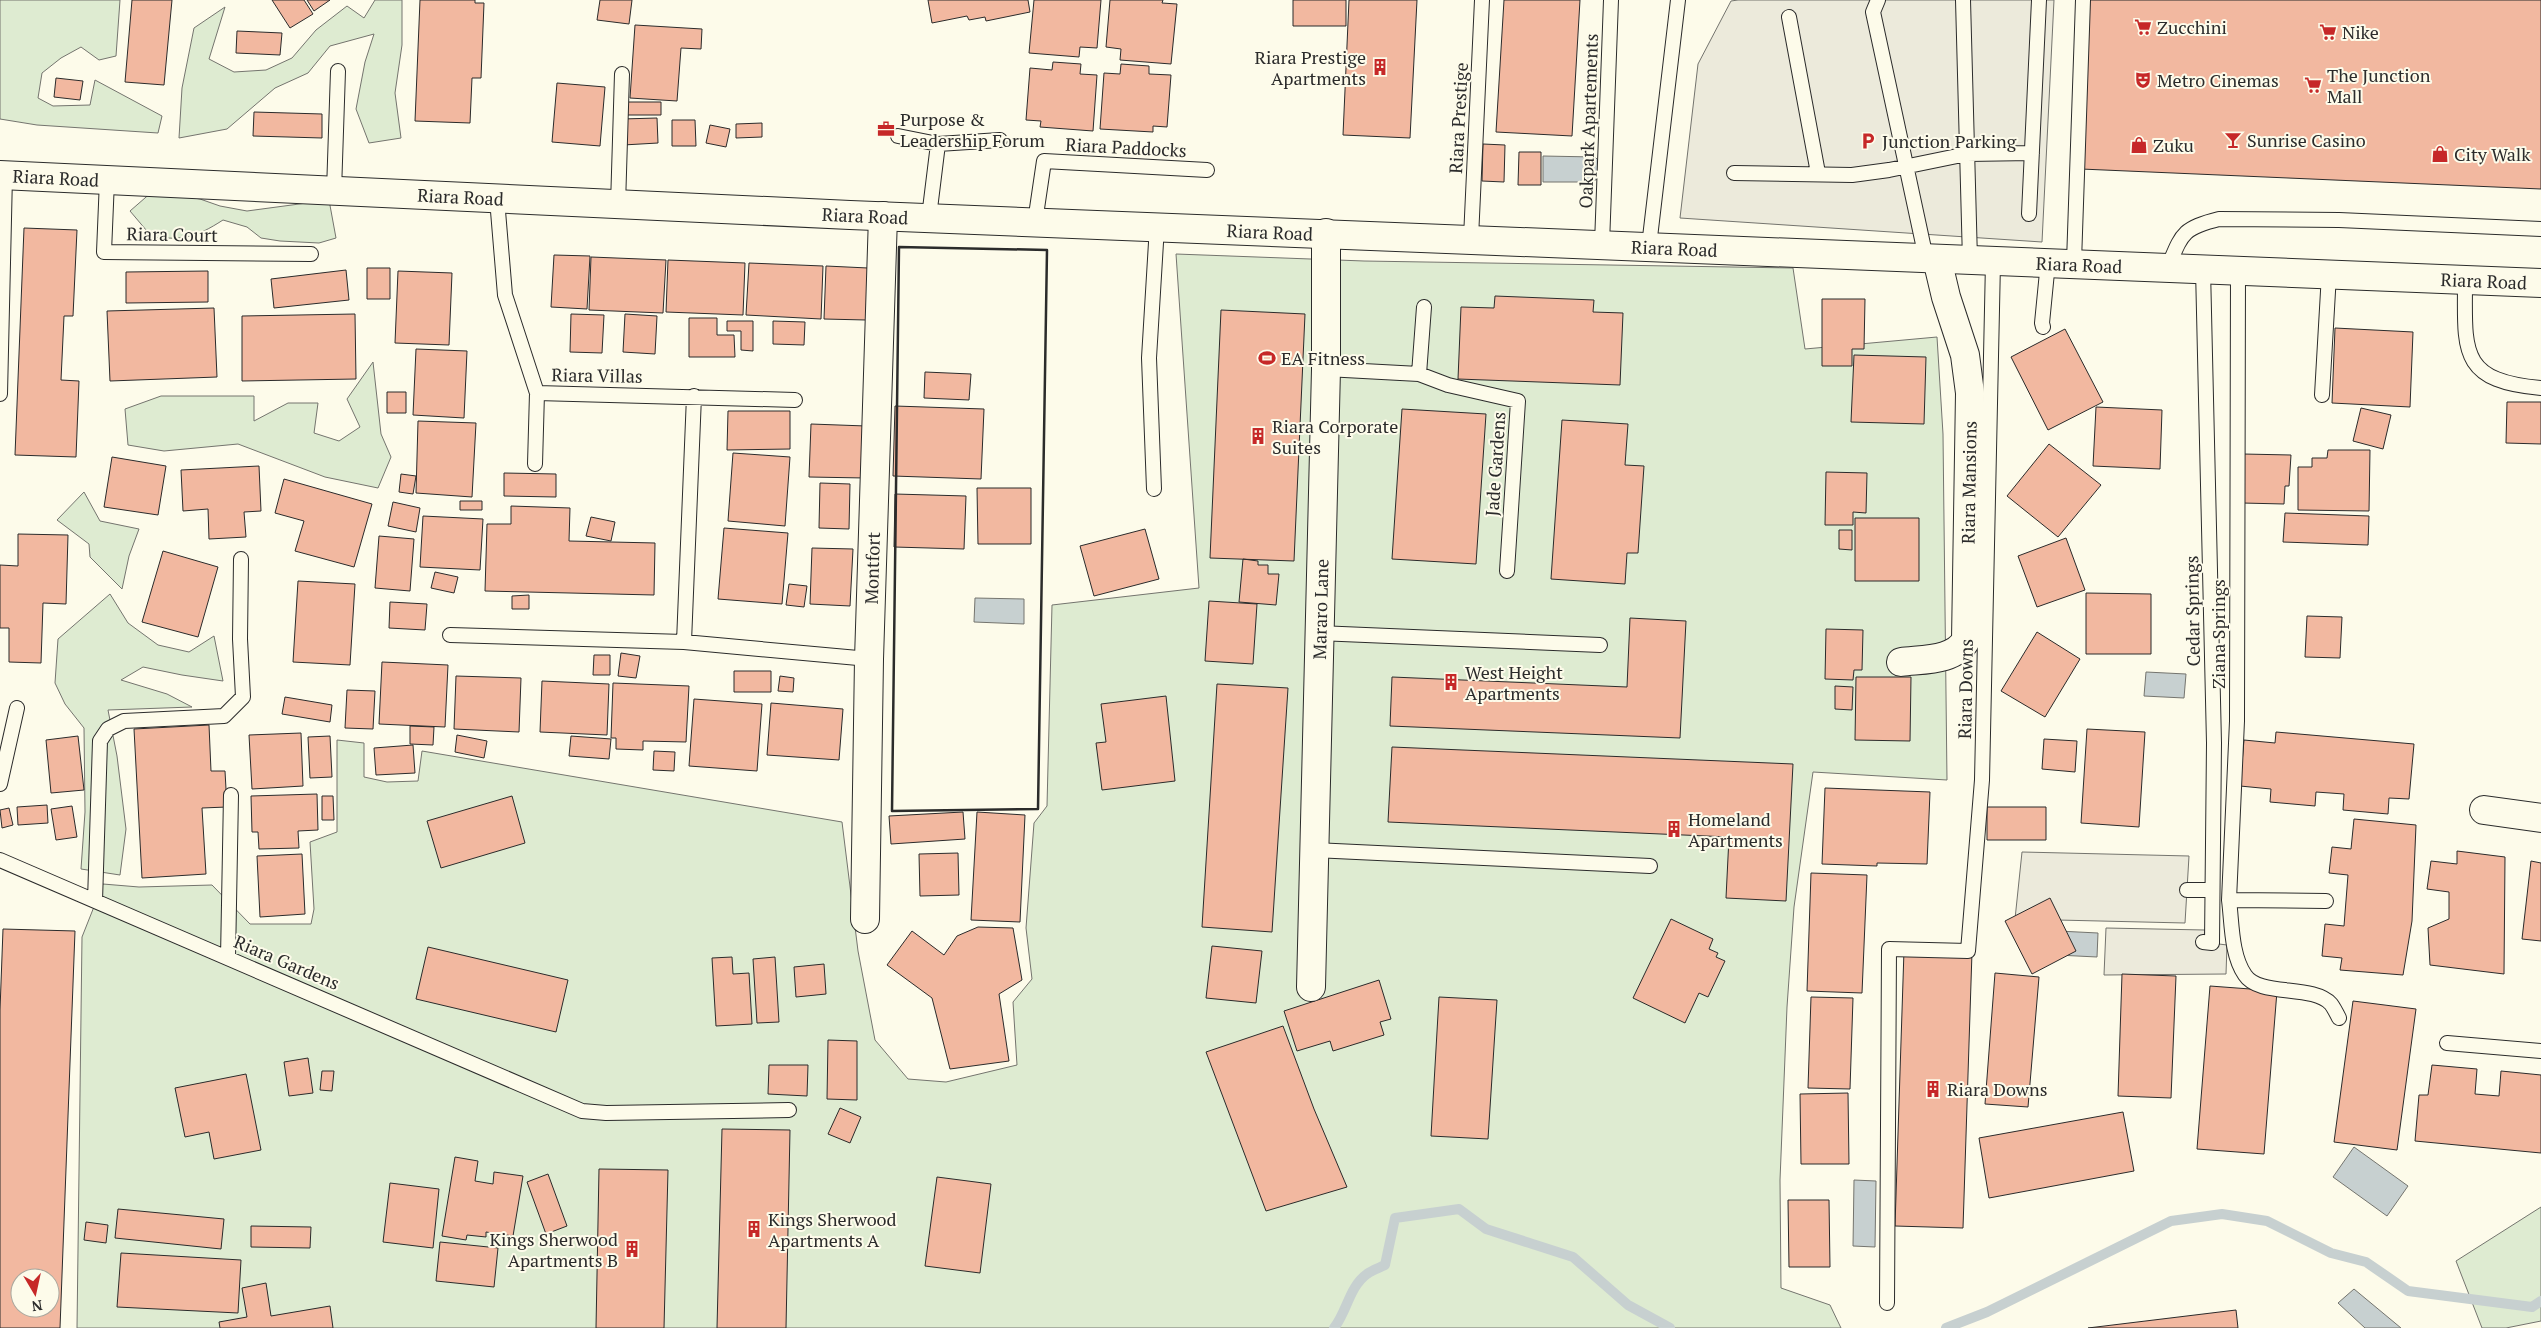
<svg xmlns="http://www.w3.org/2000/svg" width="2541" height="1328" font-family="'PT Serif',serif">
  <rect width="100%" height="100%" fill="#fdfbea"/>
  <!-- green -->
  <path fill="#deebd1" stroke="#74746e" d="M0,0H120L116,56L99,60L81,47L61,58L42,73L38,98L53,106L90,105L95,80L162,116L158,133L37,125L0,119Z
    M375,0H402V45L395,93L401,138L369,143L356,109L365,62L374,34L330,46L308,73L275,88L227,129L179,138L182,88L194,28L225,7L209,59L234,72L266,70L292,58L316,30L347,6L364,18Z
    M153,191L200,199L220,206L247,211L329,200L336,238L319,243L280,241L261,238L247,227L223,220C195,238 184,240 152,237L130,211Z
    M1176,254L1364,261L1793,268L1805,349L1937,337L1943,434L1947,780L1813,772L1794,907L1787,1007L1780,1180L1781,1288L1830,1305L1841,1328H77L82,937L103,884L139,887L212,885L250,924H311L314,909L310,842L337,832V740L364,743V777L387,782L418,781L422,751L842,822L858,951L875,1040L908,1079L946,1082L1017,1065L1013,1002L1032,979L1026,928L1034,823L1047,806L1052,605L1199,588Z
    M373,362L381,434L391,457L378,488L325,477L238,444L164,451L128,445L125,409L161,396H254V421L288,403H318L314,433L339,441L360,427L347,399Z
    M84,492L100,521L139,529L129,556L122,589L90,557L89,544L57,520Z
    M110,594L128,623L158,645L189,652L214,636L223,681L182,675L143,667L121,680L167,694L192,707L108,710L117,756L126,829L120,875L81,869L85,812L84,728L65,704L55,683L58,639Z
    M2541,1207V1321L2506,1328H2482L2456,1261Z"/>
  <!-- parking -->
  <path fill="#eceadb" stroke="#74746e" d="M1738,0H2054L2042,242L1680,218L1698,64L1731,1Z
    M2022,852L2189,856L2185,923L2015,919Z
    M2106,928L2205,930L2203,942L2227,945L2226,974L2104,975Z"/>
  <!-- water -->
  <path fill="#c7d0d0" stroke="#74746e" d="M1543,156L1595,157L1598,160V179L1590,182H1543Z
    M975,598L1024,599V624L974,622Z
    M2146,672L2186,674L2184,698L2144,696Z
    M2058,931L2098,933L2097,957L2057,955Z
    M2354,1147L2408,1186L2387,1216L2333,1177Z
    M1854,1180L1876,1181L1875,1247L1853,1246Z
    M2354,1289L2401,1328H2365L2338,1303Z"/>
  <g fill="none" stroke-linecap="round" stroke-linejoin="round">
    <!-- stream -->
    <path stroke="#c7d0d0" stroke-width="10" d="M1334,1328C1347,1312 1349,1287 1367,1274C1372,1270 1379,1268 1385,1265L1395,1218L1459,1209L1486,1229L1573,1257L1628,1305L1670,1328
      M1946,1328L1987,1312L2171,1221L2222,1214L2267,1221L2331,1253L2366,1262L2408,1291L2532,1307L2541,1301"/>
  </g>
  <!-- building -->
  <path fill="#f2b8a0" stroke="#2b2b2b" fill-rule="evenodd" d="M132,0H172L164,85L125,82Z
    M272,0H304L313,14L290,28Z
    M307,0H330L314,11Z
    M420,0H475V3H484L481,78H472L470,123L415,121Z
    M600,0H632L629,24L597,20Z
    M928,0H1028L1030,12L986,21L985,17L969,20L967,16L932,23Z
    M1034,0H1101L1097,48L1080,47L1079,57L1029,53Z
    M1110,0H1163L1162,3L1177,4L1171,64L1120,60L1121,49L1106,47Z
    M1293,0H1346V26H1293Z
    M1349,0H1417L1410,138L1343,135Z
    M1504,0H1580L1572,136L1496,132Z
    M2089,0H2541V189L2081,169Z
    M635,25L702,29L701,49L681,48L677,101L630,98Z
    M237,31L282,33L280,55L236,53Z
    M1053,62L1081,64L1080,74L1097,75L1093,131L1040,127L1041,121L1026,120L1030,68L1052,70Z
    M1121,64L1149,66V74L1171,75L1167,127L1153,126V132L1100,129L1104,73L1120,74Z
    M56,78L83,81L80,100L54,97Z
    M557,83L605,87L600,146L552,142Z
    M622,102H661V115H622Z
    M254,112L322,114V138L253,136Z
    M657,118L658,143L623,145L622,119Z
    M672,120H695L696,146H672Z
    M762,123V137L736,138V124Z
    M710,125L730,129L726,147L706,143Z
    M1483,144L1505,145L1504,182L1482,181Z
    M1519,152H1541V185H1518Z
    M24,228L77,230L73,316H64L61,380L79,381L76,457L15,455Z
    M554,255L590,256L587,309L551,307Z
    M591,257L666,260L663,313L589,310Z
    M668,260L745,263L743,315L666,312Z
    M749,263L823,266L821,319L746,315Z
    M826,266L868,268L866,320L824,319Z
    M367,268H390V299H367Z
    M346,270L349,300L274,308L271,279Z
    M208,271V302L126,303V272Z
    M398,271L452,273L449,345L395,343Z
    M1495,296L1594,300L1593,312L1623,313L1620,385L1458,379L1461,307L1494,308Z
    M1822,299H1865L1864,349H1852V366H1822Z
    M214,308L217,377L110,381L107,311Z
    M1221,310L1305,314L1294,561L1210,558Z
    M355,314L356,379L242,381V316Z
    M571,314L604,315L602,353L570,352Z
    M625,314L657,316L655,354L623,352Z
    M689,318H717V335H734L735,357H689Z
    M727,321H753V351L741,350V331H727Z
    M773,321L805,322L804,345L773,344Z
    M2335,328L2413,332L2410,407L2332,403Z
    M2065,329L2103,402L2048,430L2011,357Z
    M416,349L467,351L464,418L413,415Z
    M1854,355L1926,357L1924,424L1851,422Z
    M925,372L971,374L969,400L924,398Z
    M387,392H406V413H387Z
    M2507,402H2541V444L2506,443Z
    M895,406L984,409L981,479L893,476Z
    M2096,407L2162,410L2160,469L2093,466Z
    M2361,408L2391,415L2383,449L2353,441Z
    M1402,409L1486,414L1476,564L1392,559Z
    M728,411H790V449L727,450Z
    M1562,420L1628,424L1625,465L1644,466L1638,553H1627L1625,584L1551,579Z
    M418,421L476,423L472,497L416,493Z
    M811,424L866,426L865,478L809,477Z
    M2049,444L2101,485L2058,537L2007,496Z
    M2328,450H2370L2369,511L2298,510V467H2312V458H2327Z
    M733,453L790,457L785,526L728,521Z
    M2243,454L2291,455L2289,486H2285L2284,504L2242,503Z
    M112,457L166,466L158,515L104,507Z
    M259,466L261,511L244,512L246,537L209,539L208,509L183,511L181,470Z
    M1826,472L1867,473L1866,513L1853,512V525H1825Z
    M504,473L556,474V497L504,496Z
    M401,474L416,476L413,494L399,492Z
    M284,479L372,504L354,567L295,551L304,521L275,513Z
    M820,483L850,484L849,529L819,528Z
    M977,488H1031V544H978Z
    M895,494L966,496L964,549L894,547Z
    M460,501H482V510H460Z
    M393,502L420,508L416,532L388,526Z
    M511,506L570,508L569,541L655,543L654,595L485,591L487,524H511Z
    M2285,513L2369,516L2368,545L2283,542Z
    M423,516L483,519L480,570L420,567Z
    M591,517L615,522L611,541L586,536Z
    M1855,518H1919V581H1855Z
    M724,528L788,533L782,604L718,599Z
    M1145,529L1159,579L1094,596L1080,546Z
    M1839,530H1852V550L1839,549Z
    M18,534L68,535L66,604L43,603L41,663L9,662V628H0V565L18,566Z
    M379,536L414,539L410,591L375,588Z
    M2066,538L2085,590L2037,607L2018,556Z
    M812,548L853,549L850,606L810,604Z
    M163,551L218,567L198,637L142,622Z
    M1243,559L1258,561V565H1268V574H1279L1276,605L1239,602Z
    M435,572L458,577L454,593L431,588Z
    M298,581L355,584L350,665L293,662Z
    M789,584L807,586L804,607L786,605Z
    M2086,593L2151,594V654H2086Z
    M529,595V609H512V596Z
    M1209,601L1257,604L1253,664L1205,661Z
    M390,602L427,604L425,630L389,628Z
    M2307,616L2342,617L2340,658L2305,657Z
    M1630,618L1686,621L1680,738L1390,726L1392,677L1627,687Z
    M1826,629L1863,630L1862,670H1854L1853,680L1825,679Z
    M2037,632L2080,659L2045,717L2001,691Z
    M621,653L640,656L636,678L618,676Z
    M594,655H610V675H593Z
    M382,662L448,665L445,727L379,724Z
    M734,671H771V692H734Z
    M456,676L521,678L519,732L454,729Z
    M780,676L794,678L793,692L778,691Z
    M1856,677H1911L1910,741L1855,740Z
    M542,681L609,684L607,735L540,732Z
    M613,683L689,686L686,742L643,741V750L616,749V738H611Z
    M1217,684L1288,688L1272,932L1202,927Z
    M1835,686L1853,687L1852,710L1835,709Z
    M347,690L375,691L373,729L345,728Z
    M1166,696L1175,781L1102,790L1096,743L1106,742L1101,704Z
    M285,697L332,705L330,722L282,714Z
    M694,699L762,704L757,771L689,766Z
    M771,703L843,709L839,760L767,755Z
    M209,725L211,771H225L227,807L202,808L206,874L142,878L134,729Z
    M410,726L434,727L433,745L410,744Z
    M2087,729L2145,732L2139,827L2081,823Z
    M2276,732L2414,744L2409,799L2389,798L2388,814L2343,810L2344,794L2316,792L2315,806L2270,802L2271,789L2240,786L2244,740L2275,743Z
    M301,733L303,786L252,789L249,735Z
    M457,735L487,741L484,758L455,752Z
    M78,736L84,790L51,793L46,740Z
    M330,736L332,777L310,778L308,737Z
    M571,736L611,739L609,759L569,756Z
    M2044,739L2077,741L2075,772L2042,769Z
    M413,745L415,773L376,775L374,748Z
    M1392,747L1793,764L1786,901L1726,898L1729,837L1388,822Z
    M654,751L675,752L674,771L653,770Z
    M1825,788L1930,792L1927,864L1877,863V866L1822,864Z
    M317,794L318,830L298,831L299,848L259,849L258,832H252L251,796Z
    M322,796H333L334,820H322Z
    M512,796L525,843L441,868L427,821Z
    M47,805L48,823L18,825L17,807Z
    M72,806L77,837L56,840L51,809Z
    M1987,807H2046V840H1987Z
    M9,808L13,825L2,828L0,810Z
    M963,812L965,839L891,844L889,816Z
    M977,812L1025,815L1020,922L971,920Z
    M2354,819L2416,825L2412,921L2403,975L2340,970L2342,958L2322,956L2325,924L2344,926L2348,875L2329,873L2332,847L2351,849Z
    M2457,851L2505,857L2504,974L2430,965L2428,928L2449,919V892L2427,889L2431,861L2457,864Z
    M958,853L959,895L920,896L919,854Z
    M302,854L305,914L260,917L257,856Z
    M2531,861L2541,863V941L2522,939Z
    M1811,873L1867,875L1862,993L1807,991Z
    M2050,898L2076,951L2032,974L2005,921Z
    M1671,919L1713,939L1709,949L1718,953L1716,957L1725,961L1708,997L1699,993L1685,1023L1633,998Z
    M978,927L1013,928L1022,980L999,994L1009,1061L950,1069L932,998L887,965L912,931L944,955L957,936Z
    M3,929L75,931L60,1328H0V1010ZM20,1278H50V1308H20Z
    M1212,946L1262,951L1256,1003L1206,998Z
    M428,947L568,980L556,1032L416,999Z
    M1904,950L1972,952L1963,1228L1895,1226Z
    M732,957L733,974L749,973L752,1024L716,1026L712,958Z
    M775,957L779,1022L757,1023L753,959Z
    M824,964L826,994L796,997L794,967Z
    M1995,973L2039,977L2028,1107L1985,1104Z
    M2122,974L2176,976L2171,1098L2118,1096Z
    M1379,980L1391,1019L1380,1022L1384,1035L1333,1051L1330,1041L1297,1051L1284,1011Z
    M2210,986L2277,991L2264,1154L2197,1149Z
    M1439,997L1497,1000L1488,1139L1431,1136Z
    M1811,997L1853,998L1850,1089L1808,1088Z
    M2353,1001L2416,1009L2397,1150L2334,1142Z
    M1283,1026L1314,1109L1347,1187L1266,1211L1206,1052Z
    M828,1040L857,1041V1100L827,1099Z
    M308,1058L313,1093L289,1096L284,1062Z
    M769,1065H808L807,1096L768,1094Z
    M2432,1065L2477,1069L2475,1094L2499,1096L2501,1071L2541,1075V1153L2415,1141L2419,1095H2428Z
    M322,1071H334L332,1091L320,1090Z
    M246,1074L261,1150L214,1159L209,1132L185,1137L175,1088Z
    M1848,1093L1849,1164H1801L1800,1094Z
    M840,1108L861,1117L850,1143L828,1134Z
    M2123,1112L2134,1171L1989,1198L1979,1138Z
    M722,1129L790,1130L786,1328H717Z
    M455,1157L478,1161L475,1181L493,1184L494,1172L523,1176L513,1236L486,1232V1237L467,1235L466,1240L442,1236Z
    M599,1169L668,1170L664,1328H596Z
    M548,1174L567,1226L546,1234L527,1182Z
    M937,1177L991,1184L980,1273L925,1266Z
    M390,1183L439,1189L433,1248L383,1242Z
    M1788,1200H1829L1830,1267H1789Z
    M118,1209L224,1219L221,1249L115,1238Z
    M86,1222L108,1225L106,1243L84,1240Z
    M251,1226L311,1227L310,1248L251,1247Z
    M440,1242L498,1248L494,1287L436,1281Z
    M121,1253L241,1260L238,1313L117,1307Z
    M266,1283L271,1316L330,1306L333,1328H220L219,1322L247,1317L242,1288Z
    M2236,1310L2238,1328H2088Z"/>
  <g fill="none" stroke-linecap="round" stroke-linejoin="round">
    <!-- service casing -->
    <g stroke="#2b2b2b" stroke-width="16">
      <path id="service" d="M1878,0L1873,12L1926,258
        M1963,0L1970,260
        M1789,17L1818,173
        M898,136L938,144L1000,140
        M1734,173L1852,175L1889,170L1967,154L2032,153
        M107,180L104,252L311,254
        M334,191L338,71
        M497,199L505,295L537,393L795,400
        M618,205L622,74
        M2029,214L2039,0
        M929,217L938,144
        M1035,222L1044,161L1207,170
        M1471,238L1482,0
        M1602,244L1611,0
        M1649,246L1678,0
        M2074,262L2083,0
        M2168,267C2182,234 2182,228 2219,219L2339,220L2541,229
        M2238,271L2237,721L2229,900L2326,901
        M2465,280C2465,350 2458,381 2541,388
        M2043,327L2042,323L2048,262
        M1326,369L1419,374L1448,385L1518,401L1507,571
        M1419,374L1424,307
        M0,394L5,175
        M2322,395L2329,274
        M535,464L537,393
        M1154,489L1149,358L1157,226
        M1318,633L1600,645
        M450,635L684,642L869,659
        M684,642L694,396
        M0,784L17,708
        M1314,850L1650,866
        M0,860L582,1111L606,1113L789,1110
        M2187,890H2212
        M2229,900C2232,923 2231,955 2245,975C2259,997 2313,984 2331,1004C2334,1008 2337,1014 2339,1018
        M95,901L100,741L108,729L124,721L224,716L243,697L240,639L241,559
        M2203,942L2212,943L2214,743L2203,269
        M228,958L231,795
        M2447,1043L2541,1051
        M1887,1303L1889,949L1968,951L1982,780L1993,262"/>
    </g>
    <!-- minor casing -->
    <g stroke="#2b2b2b" stroke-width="30">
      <g id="minor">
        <path id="s1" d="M1901,662C1923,659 1955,661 1966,640L1970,393L1965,355L1946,297L1937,259"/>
        <path d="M2484,810L2541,818"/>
        <path id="s2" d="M865,919L869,659L883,216"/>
        <path id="s3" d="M1311,987L1326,369V233"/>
      </g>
    </g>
    <!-- tertiary casing -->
    <g stroke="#2b2b2b" stroke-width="30">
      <g id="tertiary">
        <path id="s4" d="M0,175L850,215L2541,283"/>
      </g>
    </g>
    <!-- service -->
    <use href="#service" stroke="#fdfbea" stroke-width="14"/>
    <!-- minor -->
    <use href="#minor" stroke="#fdfbea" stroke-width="28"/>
    <!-- tertiary -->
    <use href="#tertiary" stroke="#fdfbea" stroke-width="28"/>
    <!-- wall -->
    <path stroke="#2b2b2b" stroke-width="2.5" d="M899,247L1047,250L1038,809L892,811Z"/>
  </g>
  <!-- icons -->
  <defs>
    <g id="supermarket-bare" transform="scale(1.35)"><path d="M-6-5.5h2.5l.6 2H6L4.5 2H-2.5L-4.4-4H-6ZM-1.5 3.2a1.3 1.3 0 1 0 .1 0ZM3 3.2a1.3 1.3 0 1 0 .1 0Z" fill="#c62828" stroke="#fdfbea" stroke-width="2.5" paint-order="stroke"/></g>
    <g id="building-bare" transform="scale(1.35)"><path d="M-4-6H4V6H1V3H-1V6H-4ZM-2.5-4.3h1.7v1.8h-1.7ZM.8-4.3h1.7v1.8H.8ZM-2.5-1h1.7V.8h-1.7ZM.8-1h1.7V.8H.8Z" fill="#c62828" stroke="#fdfbea" stroke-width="2.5" paint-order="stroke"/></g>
    <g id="theatre-bare" transform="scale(1.35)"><path d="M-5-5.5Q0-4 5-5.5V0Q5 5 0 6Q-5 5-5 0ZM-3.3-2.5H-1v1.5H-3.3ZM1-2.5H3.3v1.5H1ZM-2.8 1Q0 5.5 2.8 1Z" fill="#c62828" stroke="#fdfbea" stroke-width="2.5" paint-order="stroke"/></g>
    <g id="office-bare" transform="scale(1.35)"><path d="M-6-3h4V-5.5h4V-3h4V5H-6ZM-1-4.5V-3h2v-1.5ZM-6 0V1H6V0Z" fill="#c62828" stroke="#fdfbea" stroke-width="2.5" paint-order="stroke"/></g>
    <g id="bar-bare" transform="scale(1.35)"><path d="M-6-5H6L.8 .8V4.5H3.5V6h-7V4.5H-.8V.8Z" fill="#c62828" stroke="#fdfbea" stroke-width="2.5" paint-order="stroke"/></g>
    <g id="parking-bare" transform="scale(1.35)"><path d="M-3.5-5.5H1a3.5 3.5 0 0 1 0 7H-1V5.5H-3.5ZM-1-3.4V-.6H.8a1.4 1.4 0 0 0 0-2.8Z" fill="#c62828" stroke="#fdfbea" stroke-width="2.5" paint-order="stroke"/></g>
    <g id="shop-bare" transform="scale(1.35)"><path d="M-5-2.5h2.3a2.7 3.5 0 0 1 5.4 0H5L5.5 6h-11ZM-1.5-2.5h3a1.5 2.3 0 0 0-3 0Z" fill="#c62828" stroke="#fdfbea" stroke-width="2.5" paint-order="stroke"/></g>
    <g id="stadium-bare" transform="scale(1.35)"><path d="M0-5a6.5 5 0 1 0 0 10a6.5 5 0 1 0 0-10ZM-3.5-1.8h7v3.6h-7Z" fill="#c62828" stroke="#fdfbea" stroke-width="2.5" paint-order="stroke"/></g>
  </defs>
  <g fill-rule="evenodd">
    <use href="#supermarket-bare" x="2143" y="27"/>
    <use href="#supermarket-bare" x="2328" y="32"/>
    <use href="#building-bare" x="1380" y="67"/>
    <use href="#theatre-bare" x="2143" y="80"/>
    <use href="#supermarket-bare" x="2313" y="85"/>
    <use href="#office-bare" x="886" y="129"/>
    <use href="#bar-bare" x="2233" y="140"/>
    <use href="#parking-bare" x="1868" y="141"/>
    <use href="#shop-bare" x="2139" y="145"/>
    <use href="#shop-bare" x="2440" y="154"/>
    <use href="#stadium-bare" x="1267" y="358"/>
    <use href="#building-bare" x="1258" y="436"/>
    <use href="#building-bare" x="1451" y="682"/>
    <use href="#building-bare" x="1674" y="829"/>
    <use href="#building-bare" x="1933" y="1089"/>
    <use href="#building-bare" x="754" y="1229"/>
    <use href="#building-bare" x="632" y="1249"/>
  </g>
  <g text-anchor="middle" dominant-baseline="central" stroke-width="4" stroke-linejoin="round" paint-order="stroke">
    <!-- poi labels -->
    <g font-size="18" fill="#2b2b2b" stroke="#fdfbea" text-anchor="start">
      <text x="2157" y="27">Zucchini</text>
      <text x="2342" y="32">Nike</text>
      <text x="1366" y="57" text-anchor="end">Riara Prestige<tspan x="1366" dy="21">Apartments</tspan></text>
      <text x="2327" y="75">The Junction<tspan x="2327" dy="21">Mall</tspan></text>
      <text x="2157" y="80">Metro Cinemas</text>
      <text x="900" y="119">Purpose &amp;<tspan x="900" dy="21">Leadership Forum</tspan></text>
      <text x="2247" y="140">Sunrise Casino</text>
      <text x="1882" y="141">Junction Parking</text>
      <text x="2153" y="145">Zuku</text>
      <text x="2454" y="154">City Walk</text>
      <text x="1281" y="358">EA Fitness</text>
      <text x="1272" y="426">Riara Corporate<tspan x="1272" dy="21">Suites</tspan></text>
      <text x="1465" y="672">West Height<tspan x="1465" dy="21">Apartments</tspan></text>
      <text x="1688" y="819">Homeland<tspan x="1688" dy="21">Apartments</tspan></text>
      <text x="1947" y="1089">Riara Downs</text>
      <text x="768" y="1219">Kings Sherwood<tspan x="768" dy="21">Apartments A</tspan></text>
      <text x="618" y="1239" text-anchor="end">Kings Sherwood<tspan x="618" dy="21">Apartments B</tspan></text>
    </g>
    <!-- street labels -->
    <g font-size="18" fill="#2b2b2b" stroke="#fdfbea">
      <text transform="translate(1458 118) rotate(-87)">Riara Prestige</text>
      <text transform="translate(1588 121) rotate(-88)">Oakpark Apartements</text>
      <text transform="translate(1126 147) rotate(3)">Riara Paddocks</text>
      <text stroke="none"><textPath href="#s4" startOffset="56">Riara Road</textPath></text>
      <text stroke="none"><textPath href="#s4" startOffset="461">Riara Road</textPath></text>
      <text stroke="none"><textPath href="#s4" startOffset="866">Riara Road</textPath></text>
      <text stroke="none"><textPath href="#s4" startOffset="1271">Riara Road</textPath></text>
      <text transform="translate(172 234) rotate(1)">Riara Court</text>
      <text stroke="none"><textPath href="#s4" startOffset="1676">Riara Road</textPath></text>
      <text stroke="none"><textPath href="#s4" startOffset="2081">Riara Road</textPath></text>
      <text stroke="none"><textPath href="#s4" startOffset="2486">Riara Road</textPath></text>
      <text transform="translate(597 375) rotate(1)">Riara Villas</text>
      <text transform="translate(1495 464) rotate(-86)">Jade Gardens</text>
      <text stroke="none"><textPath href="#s1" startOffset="229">Riara Mansions</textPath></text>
      <text stroke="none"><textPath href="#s2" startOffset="351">Montfort</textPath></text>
      <text stroke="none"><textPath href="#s3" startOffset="378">Mararo Lane</textPath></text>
      <text transform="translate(2192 611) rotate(-91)">Cedar Springs</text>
      <text transform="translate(2218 634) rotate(-90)">Ziana Springs</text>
      <text transform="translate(1965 689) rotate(-89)">Riara Downs</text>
      <text transform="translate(287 962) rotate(23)">Riara Gardens</text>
    </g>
  </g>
  <!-- north arrow -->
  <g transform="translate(35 1293) rotate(171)"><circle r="24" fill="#fdfbea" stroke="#a9a89e"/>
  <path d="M0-4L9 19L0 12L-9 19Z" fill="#c62828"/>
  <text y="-8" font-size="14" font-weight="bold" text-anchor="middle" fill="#2b2b2b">N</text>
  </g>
</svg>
